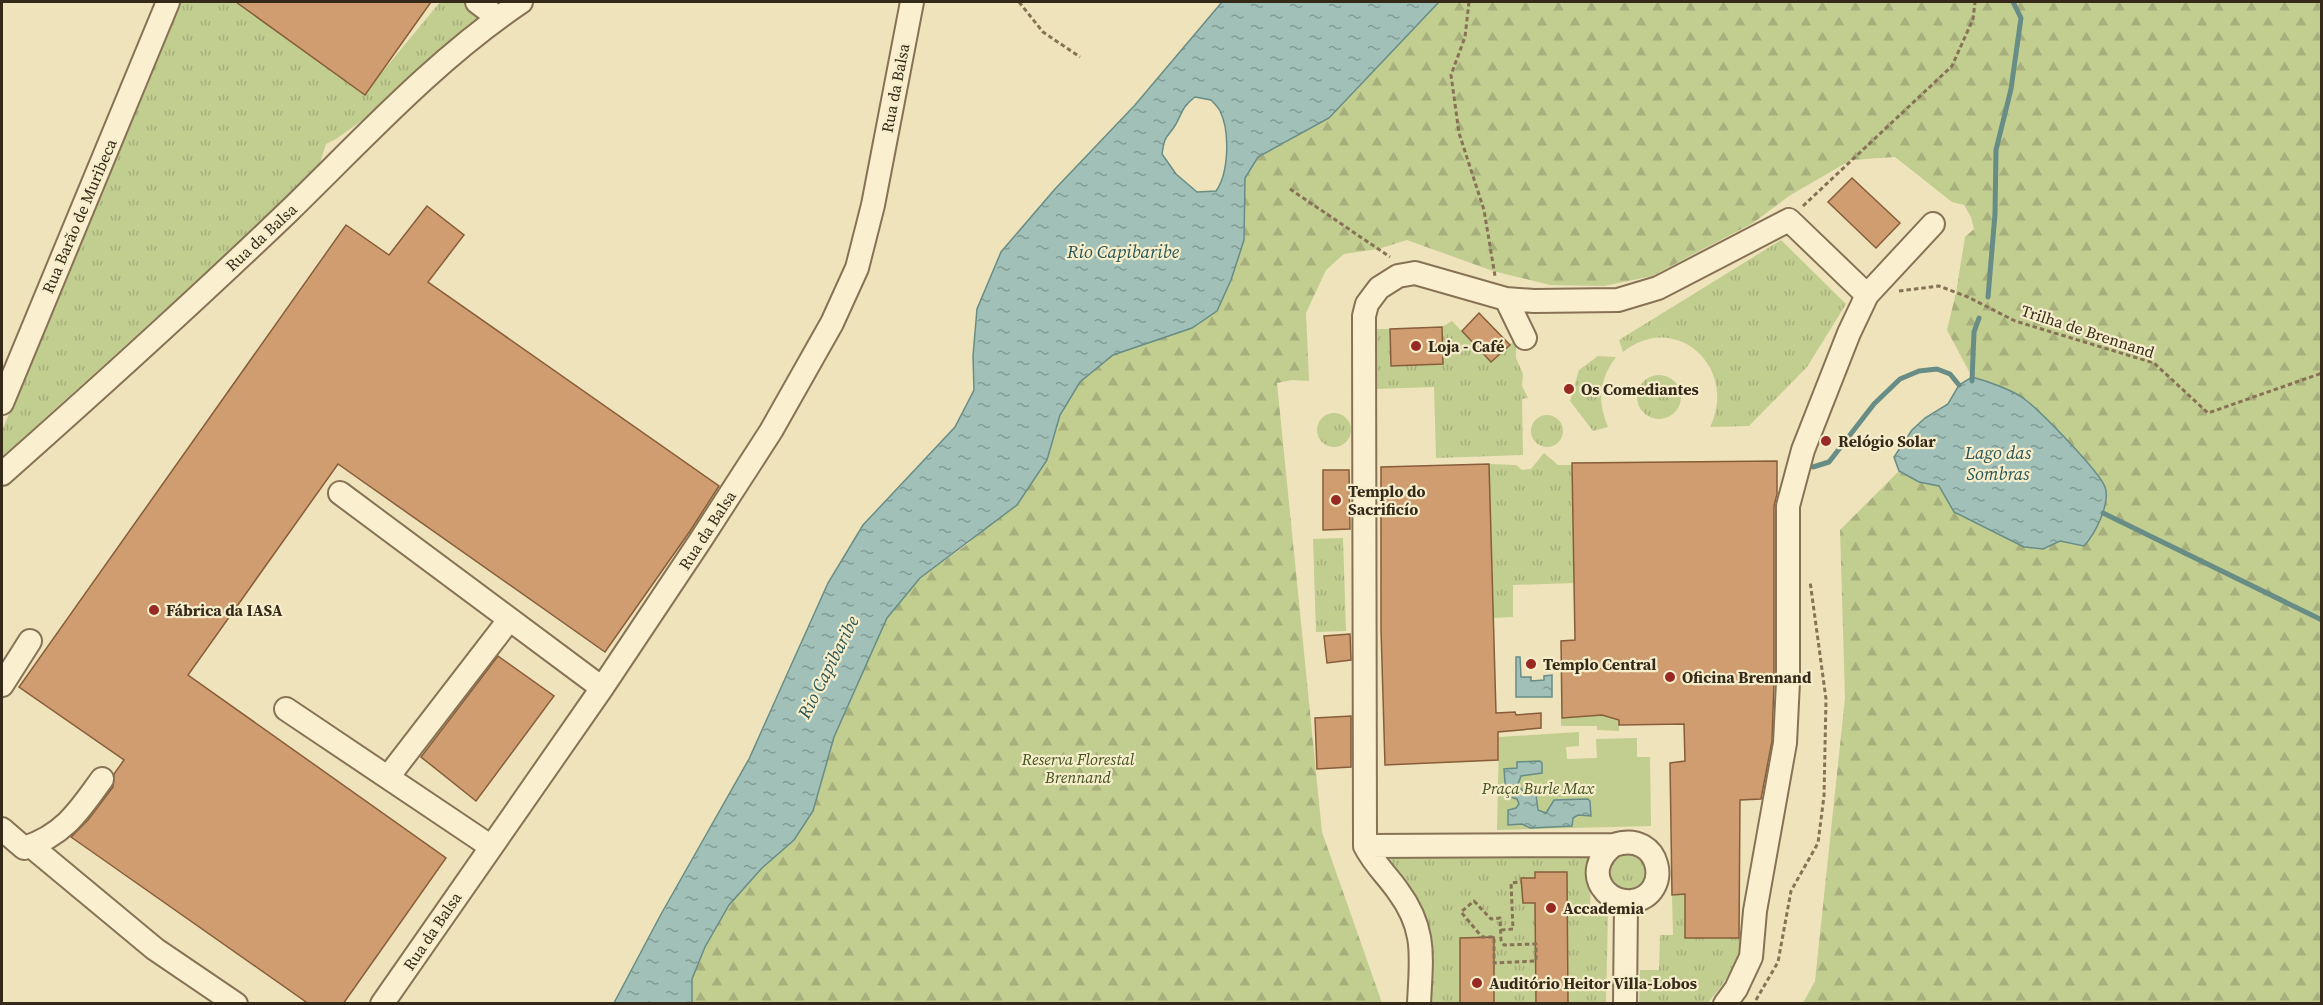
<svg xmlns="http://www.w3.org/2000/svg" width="2323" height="1005" font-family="'Source Serif 4',serif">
  <defs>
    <pattern id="grass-tufts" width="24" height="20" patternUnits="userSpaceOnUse" patternTransform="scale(1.5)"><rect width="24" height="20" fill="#c2cd90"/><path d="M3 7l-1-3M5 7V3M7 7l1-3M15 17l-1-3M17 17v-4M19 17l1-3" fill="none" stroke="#a7b07c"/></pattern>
    <pattern id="forest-firs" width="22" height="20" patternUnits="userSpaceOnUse" patternTransform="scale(1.5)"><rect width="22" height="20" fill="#c2cd90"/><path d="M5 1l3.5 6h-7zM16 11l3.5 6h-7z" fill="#a7b07c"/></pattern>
    <pattern id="water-ripples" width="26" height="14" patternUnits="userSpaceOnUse" patternTransform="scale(1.5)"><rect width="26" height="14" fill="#a0c0b8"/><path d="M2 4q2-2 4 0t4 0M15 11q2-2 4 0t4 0" fill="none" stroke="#839c95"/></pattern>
  </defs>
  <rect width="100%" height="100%" fill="#efe3bc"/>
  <!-- grass -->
  <path fill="url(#grass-tufts)" d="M179,2H236L364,94L440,2H477L497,17L381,107L336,139L326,144L317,172L2,457V431Z
    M1781,240L1846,304L1807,367L1749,426L1710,427C1739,367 1675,310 1623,352L1619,340Z
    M1452,321L1491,362L1516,339V358L1523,374L1522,386L1528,398L1522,399L1523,455L1436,458L1434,387L1375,389L1374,329H1390L1391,366L1443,364L1442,327Z
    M1598,356L1616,357C1599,380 1597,401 1608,427L1593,431L1570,401L1579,370Z
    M1637 397a22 22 0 1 1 44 0a22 22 0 1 1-44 0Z
    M1317 430a17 17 0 1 1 34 0a17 17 0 1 1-34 0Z
    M1531 431a16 16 0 1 1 32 0a16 16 0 1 1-32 0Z
    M1544,453L1558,465H1573L1574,583L1513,585V617L1493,618L1489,464L1516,465L1522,470L1531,469Z
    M1343,538L1346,631L1316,632L1313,539Z
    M1592,836L1590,910L1608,911L1606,1003H1424L1427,953L1372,849Z
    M1618,851L1646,857V885L1627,894L1609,884L1608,862Z
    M1685,894L1686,938H1741L1738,959L1723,984L1708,1003L1639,1004L1640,970H1659L1660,935H1673L1672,895Z"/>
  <!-- forest -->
  <path fill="url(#forest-firs)" d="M1439,2H2321V1003H1803L1815,981L1845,698L1840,530L1899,471L1919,482L1939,486L1954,512L2024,547L2043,549L2060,541L2084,546L2103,513L2106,489L2097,473L2026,399L1972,377L1947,330L1956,293L1965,237L1974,229L1971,217L1964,205L1952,202L1895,157L1851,160L1789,196L1753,223L1652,276L1604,286L1550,285L1493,271L1407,240L1378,249L1344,254L1326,270L1306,313L1309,381L1292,380L1277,383L1322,832L1382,1003L692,1004V979L705,947L729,905L762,868L794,840L813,811L834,737L887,618L920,578L969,543L1047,460L1060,415L1080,382L1113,355L1192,328L1231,280L1244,240L1245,178L1259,157L1292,139L1396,46Z"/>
  <!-- park -->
  <path fill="#c2cd90" d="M1602,715L1619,720V731L1597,730V726H1561V718Z
    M1579,732V746L1566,747L1567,759L1597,758L1596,739L1637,738V757H1650L1651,826L1497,830L1499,737Z"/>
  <!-- water -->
  <path fill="url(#water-ripples)" stroke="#678d86" stroke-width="1.5" fill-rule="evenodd" d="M1222,2H1439L1329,118L1258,157L1245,178L1244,240L1231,280L1217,311L1192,328L1113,355L1080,382L1060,415L1047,460L1017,505L920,578L887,618L834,737L813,811L794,840L762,868L729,905L705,947L692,979V1003H614L660,916L749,759L828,583L863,525L955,427L974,390L973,356L977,309L1001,252L1055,189L1135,105ZM1195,97L1211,100C1214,103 1218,107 1220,111C1230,131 1229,173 1216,191L1197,192L1176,174L1162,154C1165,133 1167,139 1176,124C1183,111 1182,107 1195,97Z
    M1972,377C1987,381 2016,391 2027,401C2042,413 2099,471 2105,487C2111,503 2095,534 2084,546L2060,541L2043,549L2024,547L1954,512L1939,486L1919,482L1899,471L1894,457L1912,430L1925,418L1948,404L1959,385Z
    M1516,657H1520L1521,677H1531V681L1544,680V676L1552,675V697H1516Z
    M1540,761L1542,763V773L1521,776L1518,784L1524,793L1536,795L1538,810L1546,813L1554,800L1588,799L1590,801L1591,816L1578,815L1573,818L1572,826L1530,828L1522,824L1508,825V810L1516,808L1519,804L1517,799L1506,796L1504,769L1517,768V762Z"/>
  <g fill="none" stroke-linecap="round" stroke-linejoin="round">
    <!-- stream -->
    <path stroke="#678d86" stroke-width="5" d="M1988,297L1995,214L1996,150L2011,89L2021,18L2013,2
      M1972,381L1974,332L1979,318
      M1813,467L1829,462L1874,404L1900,379L1919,371L1937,369L1950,374L1959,385
      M2103,513L2322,620"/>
  </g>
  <!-- building -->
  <path fill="#cf9d70" stroke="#875d3a" stroke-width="1.5" d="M236,2H431L365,95Z
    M1852,178L1900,223L1876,248L1828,202Z
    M427,206L464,235L428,282L719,486L690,531L605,652L338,464L188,675L446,858L343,1004H309L71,837L88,820L113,787L114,774L124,760L19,687L346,225L389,255Z
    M1479,313L1510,345L1491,362L1462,331Z
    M1442,327L1443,364L1391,366L1390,329Z
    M1777,461V494L1774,506V682L1772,741L1761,799L1740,800L1739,938H1685V894L1672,895L1670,763L1685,761L1684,724L1619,725V720L1602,715L1562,718L1561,641L1575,640L1572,463Z
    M1489,464L1496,713L1515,712L1516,715L1541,713V728L1498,732V760L1385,765L1381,629V467Z
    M1323,470H1349L1350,529L1323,530Z
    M1350,634L1351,660L1327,663L1324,636Z
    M498,656L554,696L476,801L421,757Z
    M1351,716V767L1317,769L1315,718Z
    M1535,872H1567L1568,1004H1536L1535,903H1523L1521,878H1535Z
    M1494,937V1004H1460V938Z"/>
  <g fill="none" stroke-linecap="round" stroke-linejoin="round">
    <!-- minor casing -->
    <g stroke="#877255" stroke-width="26">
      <path id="minor" d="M477,2L497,17
        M1867,295L1933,224
        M1506,299L1525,338
        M2,403L168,2
        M2,474C99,388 195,301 289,211C363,139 435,60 521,2
        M340,493L602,688
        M2,685L30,641
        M286,709L490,846
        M388,777L509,620
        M2,829L24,848C64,835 79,811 102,779
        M31,846L155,949L236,1004
        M1365,846L1614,845C1661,829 1674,895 1632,901C1622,902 1613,899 1606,892C1591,876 1598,856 1614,845
        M382,1004L602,688L700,541L771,431L832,323L857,268L873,205L912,2
        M1419,1004C1421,958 1427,930 1398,891C1387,875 1374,864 1365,846L1364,316L1367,304L1379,288L1398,276L1415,273L1506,299L1534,301L1618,300L1658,288L1789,220L1867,295L1849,333L1803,450L1788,506V682L1785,743L1755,911L1751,957L1736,989L1725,1004
        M1625,1004L1626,902"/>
    </g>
    <!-- path -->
    <path stroke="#877255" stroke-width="3" stroke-dasharray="4.5 3" stroke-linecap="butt" d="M1019,2L1043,32L1080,57
      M1469,2L1465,37L1451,75L1459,133L1484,210L1495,276
      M1290,189L1390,257
      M1803,206L1952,66L1973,19L1975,2
      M1899,291L1939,286L1968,297L2015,321L2154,363L2208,413L2322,373
      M1474,901L1491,919L1500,918L1501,940L1504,945L1536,944V961L1494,963V937H1482L1461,912Z
      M1501,930L1513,929L1511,883L1521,882
      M1756,1000L1778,962L1791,891L1818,843L1824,796L1826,699L1810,581"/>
    <!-- minor -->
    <use href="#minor" stroke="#faf0cf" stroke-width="22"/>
  </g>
  <!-- markers -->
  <g fill="#982923" stroke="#f6edcb" stroke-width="2">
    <circle cx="1416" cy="346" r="6"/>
    <circle cx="1569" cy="389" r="6"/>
    <circle cx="1826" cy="441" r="6"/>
    <circle cx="1336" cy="500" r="6"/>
    <circle cx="154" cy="610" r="6"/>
    <circle cx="1531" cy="664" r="6"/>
    <circle cx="1670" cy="677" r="6"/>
    <circle cx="1551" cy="908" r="6"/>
    <circle cx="1477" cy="983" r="6"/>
  </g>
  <g text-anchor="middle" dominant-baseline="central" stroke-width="4.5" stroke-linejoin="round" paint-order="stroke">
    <!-- street labels -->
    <g font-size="16" fill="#35291a" stroke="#f6edcb">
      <text transform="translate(895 88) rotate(-79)">Rua da Balsa</text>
      <text transform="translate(79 216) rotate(-67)">Rua Barão de Muribeca</text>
      <text transform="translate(261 237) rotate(-43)">Rua da Balsa</text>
      <text transform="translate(2088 331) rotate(18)">Trilha de Brennand</text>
      <text transform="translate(707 530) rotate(-57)">Rua da Balsa</text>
      <text transform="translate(432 931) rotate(-56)">Rua da Balsa</text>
    </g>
    <!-- poi labels -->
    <g font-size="16" font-weight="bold" fill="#35291a" stroke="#f6edcb" text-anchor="start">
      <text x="1428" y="346">Loja - Café</text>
      <text x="1581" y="389">Os Comediantes</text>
      <text x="1838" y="441">Relógio Solar</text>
      <text x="1348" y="491">Templo do<tspan x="1348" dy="18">Sacrificío</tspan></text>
      <text x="166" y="610">Fábrica da IASA</text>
      <text x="1543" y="664">Templo Central</text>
      <text x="1682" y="677">Oficina Brennand</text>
      <text x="1563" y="908">Accademia</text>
      <text x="1489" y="983">Auditório Heitor Villa-Lobos</text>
    </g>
    <!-- park labels -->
    <g font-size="16" font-style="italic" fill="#435320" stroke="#f6edcb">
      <text x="1078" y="759">Reserva Florestal<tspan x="1078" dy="18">Brennand</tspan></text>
      <text x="1538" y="788">Praça Burle Max</text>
    </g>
    <!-- water labels -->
    <g font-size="18" font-style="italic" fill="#295656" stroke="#f6edcb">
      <text x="1123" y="251">Rio Capibaribe</text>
      <text x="1998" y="452">Lago das<tspan x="1998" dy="21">Sombras</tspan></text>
      <text transform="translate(828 667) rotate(-63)">Rio Capibaribe</text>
    </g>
  </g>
  <!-- border -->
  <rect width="2323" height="1005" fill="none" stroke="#35291a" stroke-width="6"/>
</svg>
